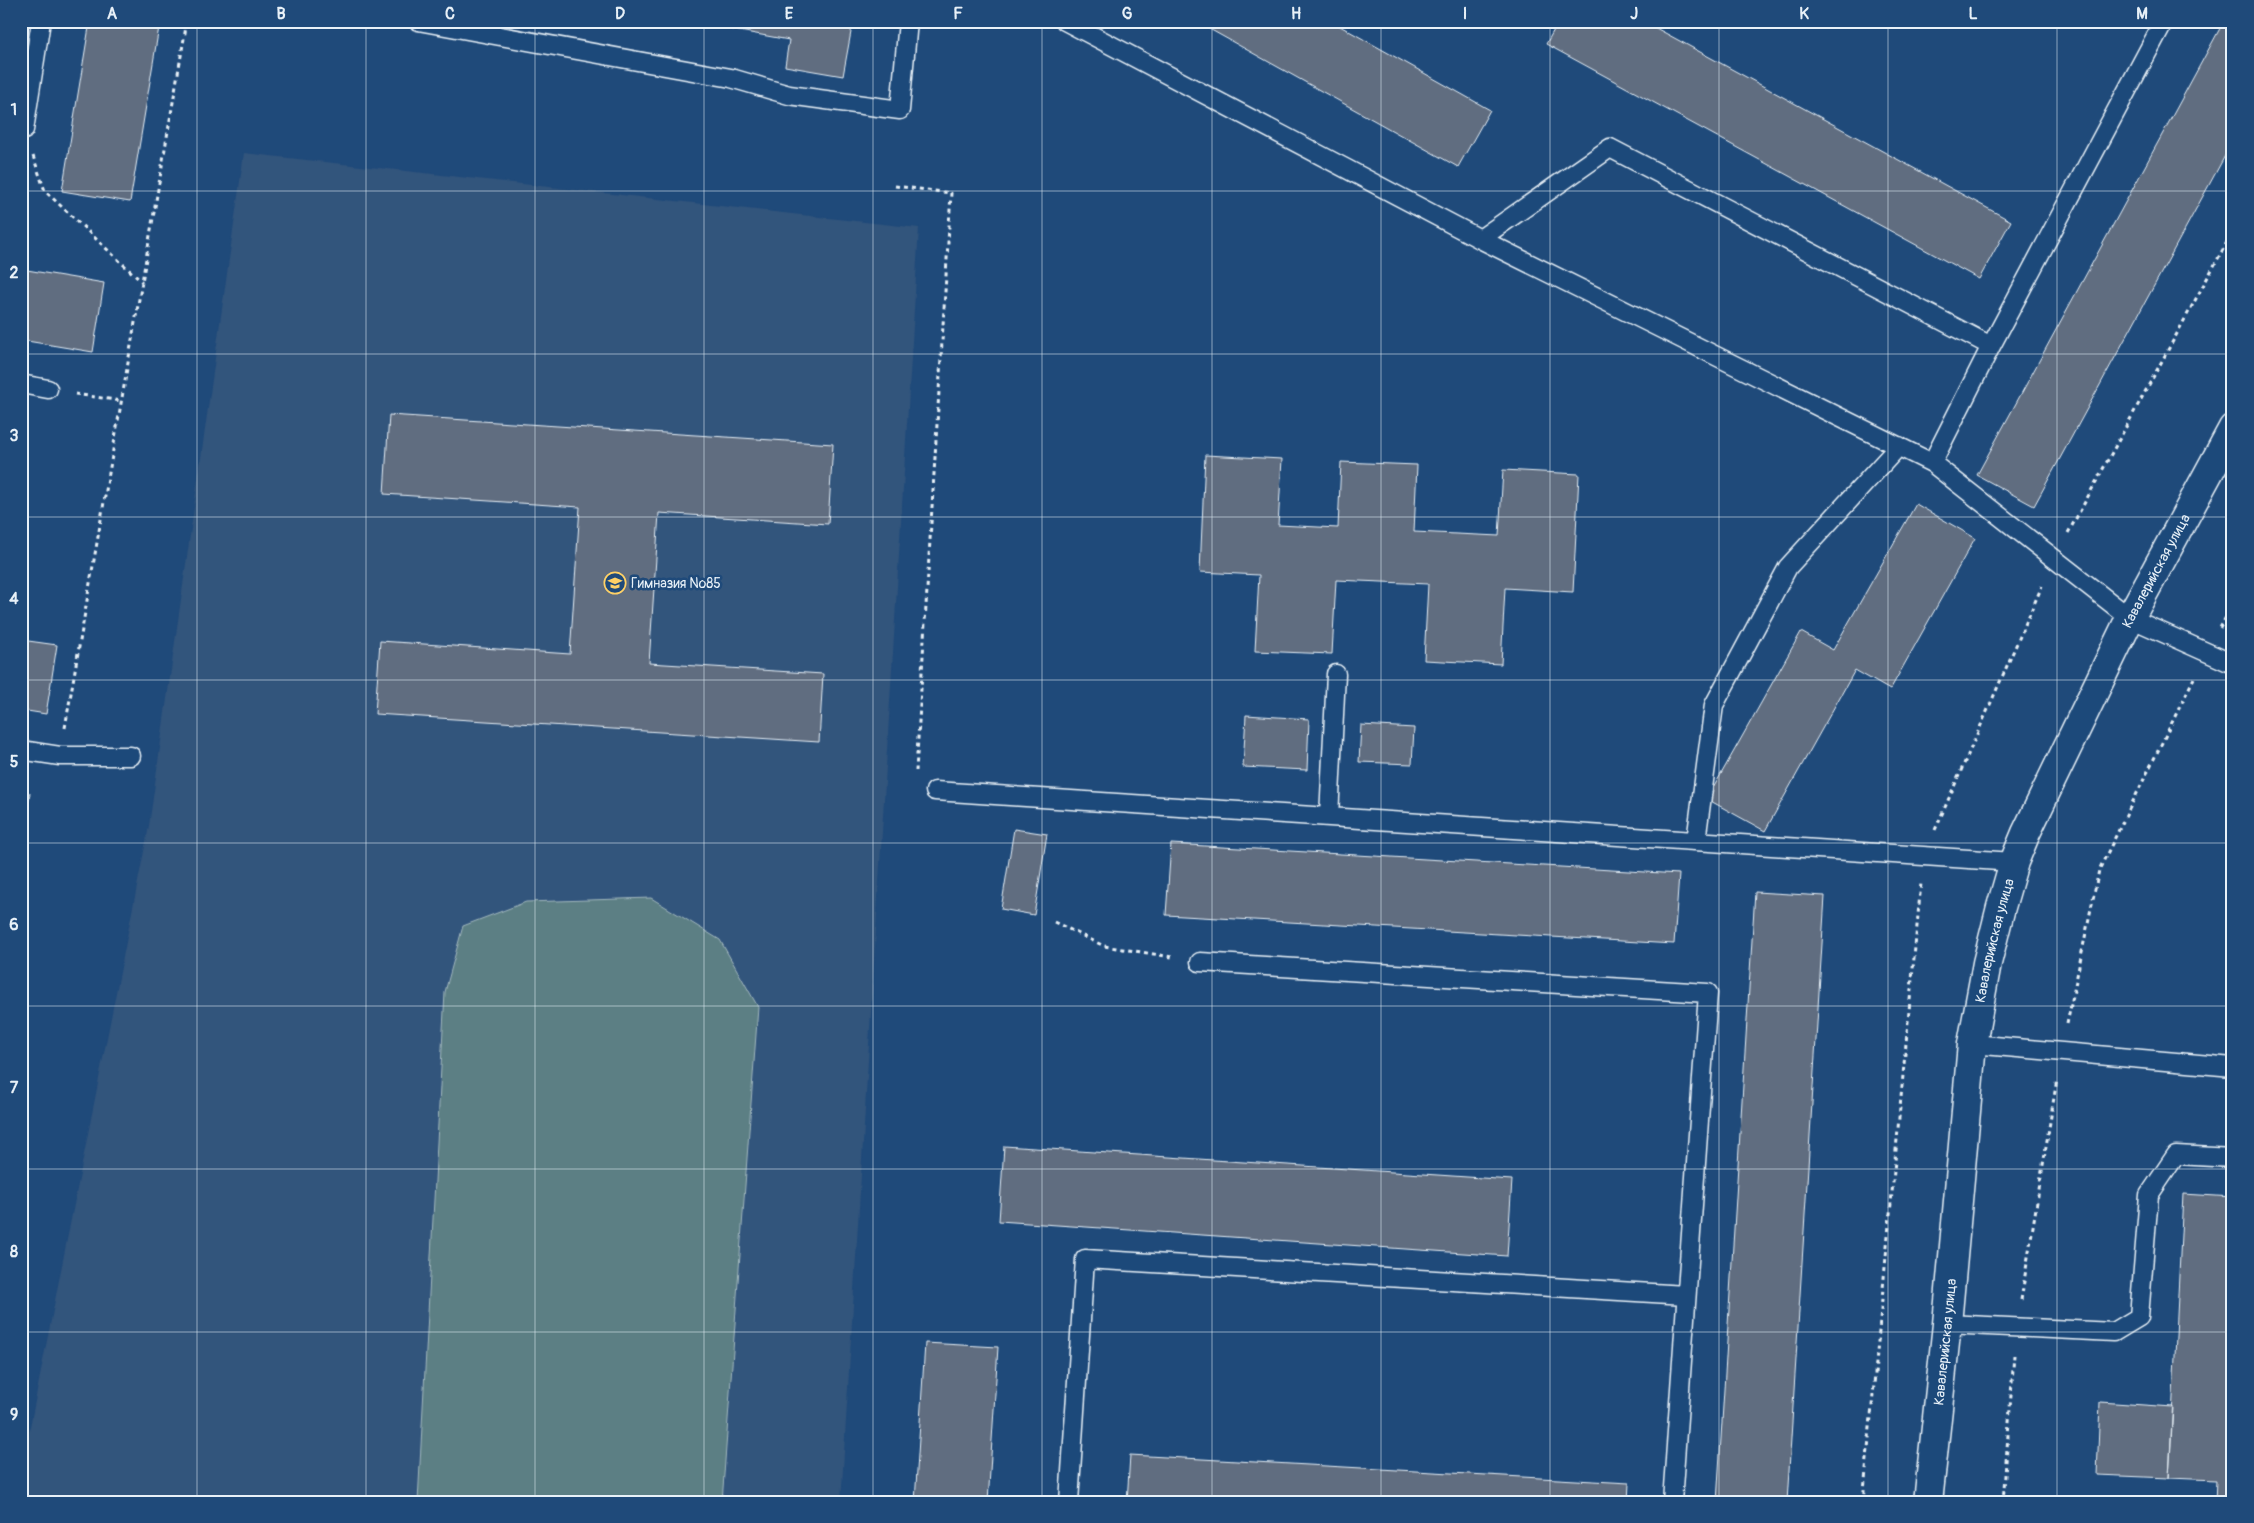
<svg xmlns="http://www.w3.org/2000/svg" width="2254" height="1523" font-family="Pangolin,sans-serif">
  <rect width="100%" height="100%" fill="#1f4a7a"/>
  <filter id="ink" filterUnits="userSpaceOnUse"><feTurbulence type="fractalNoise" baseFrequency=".02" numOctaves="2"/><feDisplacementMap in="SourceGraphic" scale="10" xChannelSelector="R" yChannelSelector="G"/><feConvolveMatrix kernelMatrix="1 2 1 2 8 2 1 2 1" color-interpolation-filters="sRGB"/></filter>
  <g filter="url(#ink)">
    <!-- built -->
    <path fill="#32547c" d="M244,153L919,228L841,1502H21V1472L149,826Z"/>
    <!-- green -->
    <path fill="#5c7f84" stroke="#a2b8be" d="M651,898L720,940L758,1007L722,1502H418L445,992L463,926L526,902Z"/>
    <!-- building -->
    <path fill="#606d80" stroke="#e8f1f8" d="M90,21H160L130,202L62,191Z
      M684,21H853L843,76L785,66L789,40Z
      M1195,21H1331L1490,110L1458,167Z
      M1559,21H1643L2011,221L1979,279L1546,44Z
      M2224,21H2233V141L2034,506L1977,475Z
      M21,269L104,283L93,352L21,340Z
      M389,415L833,444L828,524L659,513L649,663L823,674L819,742L375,714L380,641L570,654L580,507L384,494Z
      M1205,455L1282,459L1278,525L1338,528L1341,462L1417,465L1414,532L1499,536L1503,470L1579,474L1573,592L1505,588L1501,664L1424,660L1428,584L1336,580L1332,654L1255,651L1259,575L1200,572Z
      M1916,504L1975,538L1890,690L1855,670L1765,831L1707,799L1801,632L1833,650Z
      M21,640L57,645L46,714L21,710Z
      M1246,715L1309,719L1307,770L1243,767Z
      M1361,725L1414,728L1412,764L1359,762Z
      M21,792L30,793L21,847Z
      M1014,829L1047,834L1034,915L1001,909Z
      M1171,844L1679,874L1674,944L1166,915Z
      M1755,892L1825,896L1787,1502H1717Z
      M1004,1146L1512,1180L1507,1256L999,1221Z
      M2183,1194L2233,1197V1502H2215L2216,1480L2169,1478Z
      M925,1343L998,1347L988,1502H915Z
      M2100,1402L2173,1407L2169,1478L2097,1475Z
      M1130,1455L1629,1483L1628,1502H1127Z"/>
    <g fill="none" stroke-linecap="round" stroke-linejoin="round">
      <!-- service casing -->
      <g stroke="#e8f1f8" stroke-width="21">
        <path id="service" d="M418,21L731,78L789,95L900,110L908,21
          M1065,21L1480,239L1932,463
          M2164,21L1991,346L1932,463L2130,618L2233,664
          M21,64L34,66L41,21
          M24,130L34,66
          M1480,239L1610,148L1991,346
          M21,384L48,389
          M21,750L60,756H131
          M935,791L2014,862
          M1329,817L1336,674
          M1696,841L1714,705L1788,567L1899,446
          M1200,962L1708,993L1672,1502
          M1972,1044L2233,1067
          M1947,1324L2114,1332L2139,1317L2149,1195L2176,1155L2233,1158
          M1069,1502L1085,1259L1686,1295"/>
      </g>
      <!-- minor casing -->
      <g stroke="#e8f1f8" stroke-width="31">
        <g id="minor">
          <path id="s1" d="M1928,1502L1947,1324L1972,1044L1987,963L2001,907L2014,862L2026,833L2130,618L2233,428"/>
        </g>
      </g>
      <!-- path -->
      <path stroke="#e8f1f8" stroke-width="3" stroke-dasharray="4 4" stroke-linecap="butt" d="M33,156L45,191L142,282
        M895,186L951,193L916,771
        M75,394L122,401
        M2068,533L2233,231
        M2220,628L2233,604
        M65,728L187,21
        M1935,830L2042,586
        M1054,922L1104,946L1172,957
        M2067,1024L2099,870L2194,678
        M2021,1300L2057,1079
        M1863,1502L1921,883
        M2003,1502L2014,1355"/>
      <!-- service -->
      <use href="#service" stroke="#1f4a7a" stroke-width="18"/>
      <!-- minor -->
      <use href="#minor" stroke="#1f4a7a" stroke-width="28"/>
    </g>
  </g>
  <!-- grid -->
  <path fill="none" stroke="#e8f1f8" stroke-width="1" stroke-opacity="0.55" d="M197,21V1502M366,21V1502M535,21V1502M704,21V1502M873,21V1502M1042,21V1502M1212,21V1502M1381,21V1502M1550,21V1502M1719,21V1502M1888,21V1502M2057,21V1502M21,191H2233M21,354H2233M21,517H2233M21,680H2233M21,843H2233M21,1006H2233M21,1169H2233M21,1332H2233"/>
  <!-- icons -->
  <defs>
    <g id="school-ring" transform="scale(1.125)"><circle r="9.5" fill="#1f4a7a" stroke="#ffd166" stroke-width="1.5"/><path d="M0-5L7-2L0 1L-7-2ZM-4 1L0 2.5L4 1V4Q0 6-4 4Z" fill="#ffd166"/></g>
  </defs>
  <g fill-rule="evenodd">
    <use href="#school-ring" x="615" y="583"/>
  </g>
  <g text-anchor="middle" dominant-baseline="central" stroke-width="5" stroke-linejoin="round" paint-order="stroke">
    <!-- street labels -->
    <g font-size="14" fill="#e8f1f8" stroke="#1f4a7a">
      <text stroke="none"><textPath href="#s1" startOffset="971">Кавалерийская улица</textPath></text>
      <text stroke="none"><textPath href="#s1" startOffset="566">Кавалерийская улица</textPath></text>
      <text stroke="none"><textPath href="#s1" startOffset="161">Кавалерийская улица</textPath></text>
    </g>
    <!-- poi labels -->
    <g font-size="14" fill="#e8f1f8" stroke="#1f4a7a" text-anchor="start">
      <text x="631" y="583">Гимназия №85</text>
    </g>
  </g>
  <!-- margin -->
  <rect width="2254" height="1523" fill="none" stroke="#1f4a7a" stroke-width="55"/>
  <rect x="28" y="28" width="2198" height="1468" fill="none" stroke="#e8f1f8" stroke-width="2"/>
  <g font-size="16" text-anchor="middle" font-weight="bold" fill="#e8f1f8">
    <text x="112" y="19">A</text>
    <text x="281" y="19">B</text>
    <text x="450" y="19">C</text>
    <text x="620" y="19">D</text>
    <text x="789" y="19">E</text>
    <text x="958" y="19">F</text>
    <text x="1127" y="19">G</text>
    <text x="1296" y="19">H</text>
    <text x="1465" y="19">I</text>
    <text x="1634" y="19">J</text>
    <text x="1804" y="19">K</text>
    <text x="1973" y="19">L</text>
    <text x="2142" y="19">M</text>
    <text x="14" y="115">1</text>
    <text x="14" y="278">2</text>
    <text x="14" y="441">3</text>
    <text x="14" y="604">4</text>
    <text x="14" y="767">5</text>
    <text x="14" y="930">6</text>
    <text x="14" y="1093">7</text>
    <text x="14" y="1257">8</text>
    <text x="14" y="1420">9</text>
  </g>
</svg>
